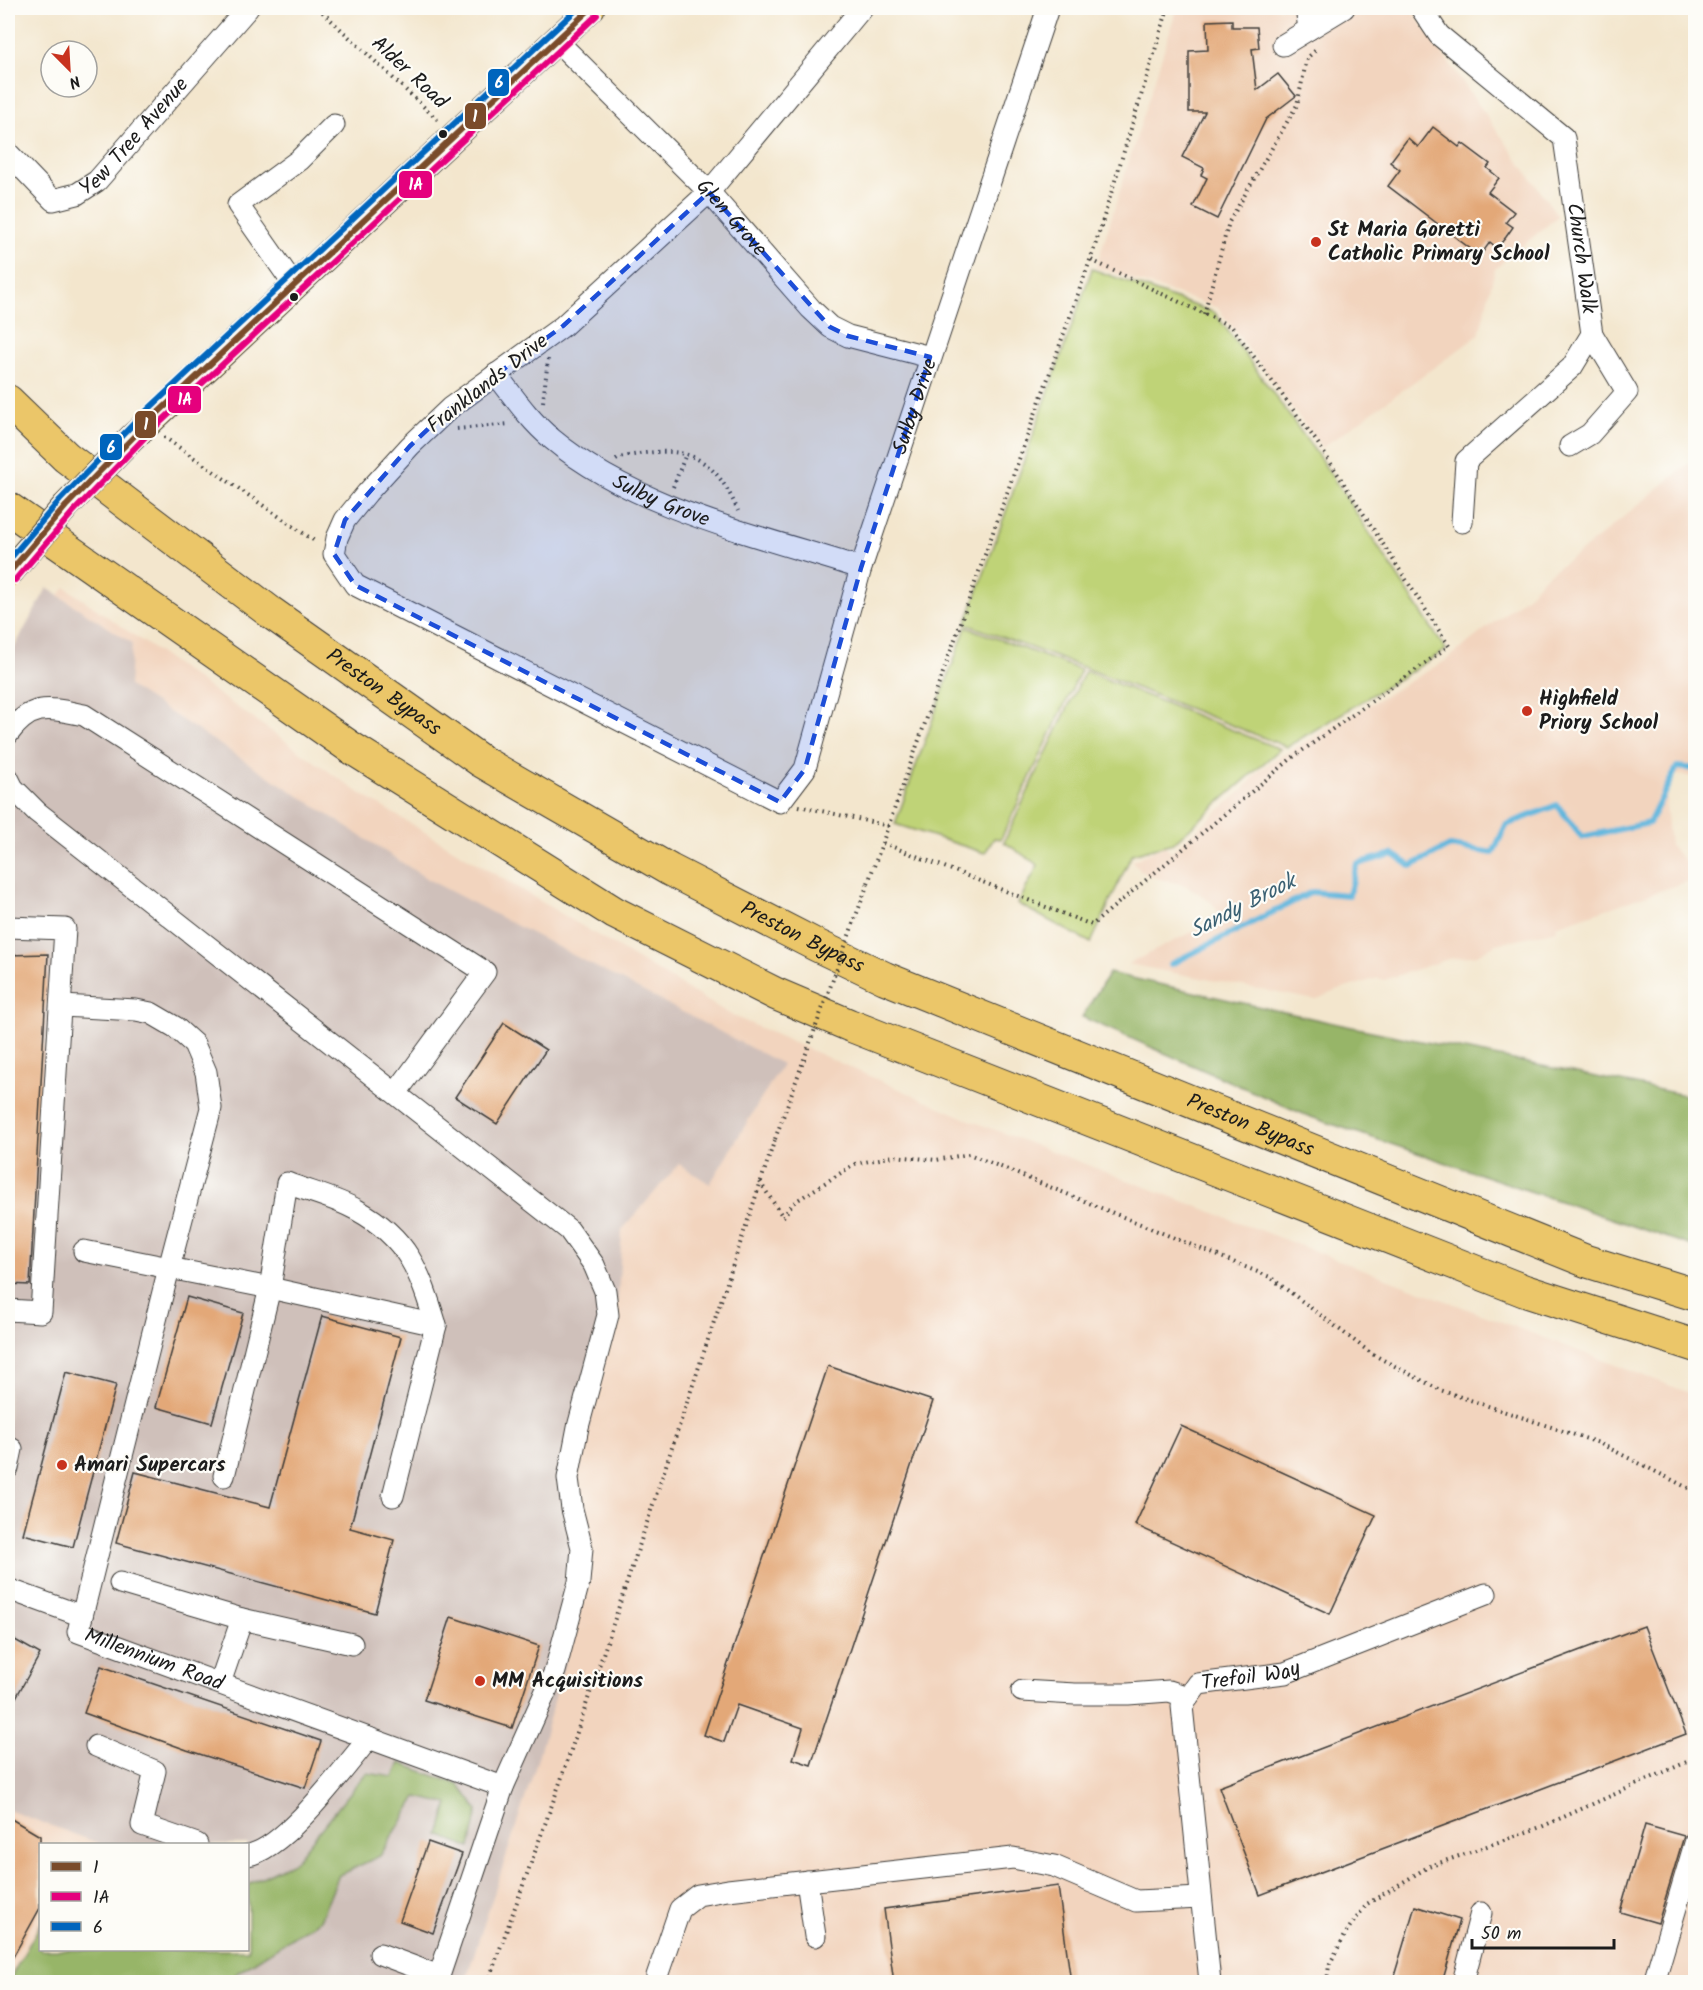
<svg xmlns="http://www.w3.org/2000/svg" width="1703" height="1990" font-family="Kalam,sans-serif">
  <rect width="100%" height="100%" fill="#fdfcf7"/>
  <filter id="ink" filterUnits="userSpaceOnUse"><feTurbulence type="fractalNoise" baseFrequency=".0167" numOctaves="2"/><feDisplacementMap in="SourceGraphic" scale="12" xChannelSelector="R" yChannelSelector="G"/><feConvolveMatrix kernelMatrix="1 2 1 2 8 2 1 2 1" color-interpolation-filters="sRGB"/></filter>
  <filter id="wash" filterUnits="userSpaceOnUse"><feTurbulence type="fractalNoise" baseFrequency=".008" numOctaves="4" result="noise"/><feDisplacementMap in="SourceGraphic" scale="24" xChannelSelector="R" yChannelSelector="G"/><feGaussianBlur stdDeviation="1.35" result="paint"/><feColorMatrix in="noise" values="0 0 0 0 0 0 0 0 0 0 0 0 0 0 0 0 0 1.4 0 .05"/><feComposite in="paint" operator="in"/></filter>
  <g filter="url(#wash)">
    <rect width="100%" height="100%" fill="#f3e6cd"/>
    <!-- built -->
    <path fill="#f2d4be" fill-rule="evenodd" d="M1177,8H1410L1558,216L1495,269L1479,335L1322,448L1218,308L1096,267Z
      M1695,458V777L1668,774L1666,805L1670,846L1695,871V879L1556,926L1557,930L1496,944L1477,955L1448,959L1384,980L1378,978L1339,990L1315,1000L1128,964L1222,917L1212,903L1197,892L1187,886L1149,876L1141,871L1132,861L1165,846L1171,852L1245,788L1256,774L1272,761L1445,661L1531,593L1544,577L1587,547Z
      M65,587L361,794L731,1015L974,1122L1695,1395V1982H8V664ZM40,1844H248V1950H40Z"/>
    <!-- industrial -->
    <path fill="#cfc0ba" d="M47,588L132,643L129,686L429,880L782,1064L710,1184L679,1164L622,1230L618,1298L575,1492L592,1568L535,1768L465,1982H213L248,1950V1844H101L8,1810V659Z"/>
    <!-- green -->
    <path fill="#bfd377" stroke="#6e784a" stroke-width="1.5" d="M1092,269L1215,313L1320,458L1446,650L1287,747L1088,669L966,624Z
      M966,627L1081,670L1001,839L994,838L985,853L895,824Z
      M1085,671L1280,749L1173,843L1132,854L1091,943L1018,904L1038,865L1004,842Z"/>
    <!-- forest -->
    <path fill="#97b568" stroke="#5a6842" stroke-width="1.5" d="M1109,973L1342,1025L1695,1097V1247L1308,1116L1082,1017Z
      M400,1763L459,1785L478,1810L470,1848L439,1835L448,1804L417,1797L380,1856L339,1875L320,1920L238,1972L230,1982H8L40,1925V1950H248V1884L295,1861L366,1773L394,1777Z"/>
    <g fill="none" stroke-linecap="round" stroke-linejoin="round">
      <!-- stream -->
      <path stroke="#61b6dd" stroke-width="6" d="M1171,964L1312,892L1349,895L1357,864L1393,854L1411,866L1450,846L1493,853L1506,825L1557,805L1582,837L1649,823L1677,767L1696,769"/>
    </g>
    <g id="blocks">
      <!-- building -->
      <path fill="#e3a878" d="M1232,20V27H1257L1259,48L1252,49L1257,90L1278,74L1296,96L1266,119L1217,219L1193,207L1207,178L1201,175L1204,168L1182,157L1205,112H1189V51L1208,50L1207,21Z
        M1433,127L1459,147L1462,143L1490,164L1487,168L1499,178L1488,192L1514,212L1506,222L1513,227L1506,237L1497,248L1490,242L1480,256L1388,186L1400,170L1390,162L1408,138L1418,147Z
        M48,954L30,1285L8,1284V955Z
        M504,1023L546,1050L497,1124L455,1097Z
        M187,1297L243,1313L212,1423L156,1407Z
        M322,1316L401,1337L350,1528L394,1540L375,1613L116,1543L135,1472L270,1507Z
        M828,1366L933,1401L811,1765L793,1759L803,1728L737,1705L724,1742L704,1735Z
        M66,1372L116,1385L73,1547L23,1534Z
        M1181,1426L1376,1515L1330,1614L1135,1525Z
        M451,1617L539,1646L512,1728L424,1700Z
        M1644,1626L1686,1734L1260,1895L1219,1787Z
        M8,1636L40,1654L8,1712Z
        M101,1666L321,1741L305,1788L187,1750L84,1713Z
        M8,1817L40,1836V1908L8,1966Z
        M1645,1825L1684,1836L1658,1923L1620,1912Z
        M428,1842L462,1854L433,1933L400,1921Z
        M1058,1886L1071,1983H894L884,1909Z
        M1415,1906L1460,1920L1442,1983H1392Z"/>
    </g>
  </g>
  <g filter="url(#ink)">
    <use href="#blocks" fill-opacity="0" stroke="#3c3a37" stroke-width="1.5"/>
    <g fill="none" stroke-linecap="round" stroke-linejoin="round">
      <!-- minor casing -->
      <g stroke="#3c3a37" stroke-width="23">
        <g id="minor">
          <path id="s1" d="M862,8L709,192L563,326L450,408L410,446L367,493L345,520L337,538L334,554L355,585L780,802L805,769L861,568L1048,8"/>
          <path d="M1306,8L1309,29"/>
          <path id="s2" d="M1421,8L1439,35L1564,138L1592,334L1572,367L1466,461L1462,522"/>
          <path id="s3" d="M556,40L709,192L811,309L830,327L848,336L930,357"/>
          <path d="M1283,45L1344,8"/>
          <path id="s4" d="M8,153L53,200L77,194L97,181L248,8"/>
          <path d="M294,285L238,205L299,160L334,125"/>
          <path id="s5" d="M496,374C513,396 530,421 552,439C634,508 760,536 861,568"/>
          <path d="M1570,446L1590,434L1627,392L1592,334"/>
          <path d="M8,734C32,702 49,708 84,715L485,972L396,1093"/>
          <path d="M8,778L13,788L37,812L569,1230L594,1265L605,1291L608,1315L578,1427L568,1478L572,1509L582,1548L579,1582L555,1671L503,1787"/>
          <path d="M8,927L65,929L41,1312L8,1310"/>
          <path id="s6" d="M62,1006L136,1010L151,1013L175,1027L194,1044L206,1072L211,1108L169,1268L78,1632L503,1787L437,1982"/>
          <path d="M84,1251L270,1288L436,1325L393,1496"/>
          <path d="M8,1449H12L8,1468"/>
          <path d="M224,1476L270,1288L287,1183C310,1192 336,1198 357,1210C408,1238 420,1272 436,1325"/>
          <path d="M120,1583L242,1619L220,1683"/>
          <path d="M8,1589L82,1616"/>
          <path d="M242,1619L352,1644"/>
          <path d="M1022,1691L1075,1694H1128L1169,1691L1188,1697"/>
          <path d="M96,1746L155,1771L142,1825L197,1844"/>
          <path d="M248,1855C285,1849 344,1768 369,1738"/>
          <path d="M807,1881L815,1936"/>
          <path d="M380,1954L439,1976"/>
          <path d="M657,1976L680,1909L698,1895L728,1890L1013,1858L1054,1866L1136,1901L1201,1898"/>
          <path id="s7" d="M1210,1982L1182,1706L1198,1684L1285,1673L1486,1594"/>
          <path d="M1463,1982L1481,1913"/>
          <path d="M1654,1982L1696,1840"/>
        </g>
      </g>
      <!-- major casing -->
      <g stroke="#3c3a37" stroke-width="29">
        <path id="major" d="M133,437L591,8"/>
      </g>
      <!-- highway casing -->
      <g stroke="#3c3a37" stroke-width="34">
        <g id="highway">
          <path id="s8" d="M8,401L66,457L126,503L270,612L481,761L670,870L816,945L885,978L1586,1261L1696,1295"/>
          <path d="M8,508L350,747L615,913L776,994L849,1025L1525,1291L1696,1346"/>
        </g>
      </g>
      <!-- path -->
      <path stroke="#3c3a37" stroke-width="4" stroke-dasharray="1.5 4.5" stroke-linecap="butt" d="M318,8L440,122
        M1204,314L1229,222L1297,105L1307,58L1318,48
        M543,402L548,359
        M457,429L510,424
        M164,437L316,542
        M616,460L619,458C680,444 712,450 738,511
        M673,487L686,454
        M799,806L889,826
        M883,843L1092,925L1292,758L1449,646L1317,442L1232,327L1091,260
        M868,883L1094,249L1168,8
        M760,1182L783,1217L793,1203L855,1164L894,1156L936,1160L969,1154L1270,1277L1372,1354L1440,1390L1599,1443L1696,1492
        M488,1982L562,1777L775,1139
        M1327,1982L1329,1965L1349,1928L1367,1904L1428,1867L1541,1827L1689,1761L1696,1755"/>
      <!-- minor -->
      <use href="#minor" stroke="#fff" stroke-width="21"/>
      <!-- major -->
      <use href="#major" stroke="#ebc669" stroke-width="27"/>
      <!-- highway -->
      <use href="#highway" stroke="#ebc669" stroke-width="32"/>
      <!-- major-bridge casing -->
      <g stroke="#3c3a37" stroke-width="29" stroke-linecap="butt">
        <path id="major-bridge" d="M8,574L66,506L133,437"/>
      </g>
      <!-- path-bridge -->
      <path stroke="#3c3a37" stroke-width="4" stroke-dasharray="1.5 4.5" stroke-linecap="butt" d="M775,1139L868,883"/>
      <!-- major-bridge -->
      <use href="#major-bridge" stroke="#ebc669" stroke-width="27"/>
      <!-- bus-1 casing -->
      <g stroke="#fdfcf7" stroke-width="10">
        <path id="bus-1" d="M8,574L66,506L145,425L591,8"/>
      </g>
      <!-- bus-2 casing -->
      <g stroke="#fdfcf7" stroke-width="10">
        <path id="bus-2" d="M15,580L73,512L151,431L597,15"/>
      </g>
      <!-- bus-3 casing -->
      <g stroke="#fdfcf7" stroke-width="10">
        <path id="bus-3" d="M8,561L60,500L139,418L578,8"/>
      </g>
      <!-- bus-1 -->
      <use href="#bus-1" stroke="#7a4b2a" stroke-width="6"/>
      <!-- bus-2 -->
      <use href="#bus-2" stroke="#e5007d" stroke-width="6"/>
      <!-- bus-3 -->
      <use href="#bus-3" stroke="#0065bd" stroke-width="6"/>
    </g>
  </g>
  <!-- marked area -->
  <path fill="#1d4ed8" fill-opacity="0.2" stroke="#1d4ed8" stroke-width="4.5" stroke-dasharray="12 8" stroke-linejoin="round" d="M709,192L830,327L848,336L930,357L861,568L805,769L780,802L355,585L334,554L345,520L410,446L450,408L563,326Z"/>
  <!-- markers -->
  <g fill="#1c1c1c" stroke="#fdfcf7" stroke-width="2">
    <circle cx="443" cy="134" r="5"/>
    <circle cx="294" cy="297" r="5"/>
  </g>
  <g fill="#c8321e" stroke="#fdfcf7" stroke-width="2">
    <circle cx="1316" cy="242" r="6"/>
    <circle cx="1527" cy="711" r="6"/>
    <circle cx="62" cy="1465" r="6"/>
    <circle cx="480" cy="1681" r="6"/>
  </g>
  <g text-anchor="middle" dominant-baseline="central" stroke-width="4.5" stroke-linejoin="round" paint-order="stroke">
    <!-- street labels -->
    <g font-size="21" fill="#1c1c1c" stroke="#fdfcf7">
      <text transform="translate(409 73) rotate(43)">Alder Road</text>
      <text stroke="none"><textPath href="#s4" startOffset="171">Yew Tree Avenue</textPath></text>
      <text stroke="none"><textPath href="#s3" startOffset="250">Glen Grove</textPath></text>
      <text stroke="none"><textPath href="#s2" startOffset="316">Church Walk</textPath></text>
      <text transform="translate(488 384) rotate(-38)">Franklands Drive</text>
      <text stroke="none"><textPath href="#s1" startOffset="1702">Sulby Drive</textPath></text>
      <text stroke="none"><textPath href="#s5" startOffset="212">Sulby Grove</textPath></text>
      <text stroke="none"><textPath href="#s8" startOffset="476">Preston Bypass</textPath></text>
      <text stroke="none"><textPath href="#s8" startOffset="962">Preston Bypass</textPath></text>
      <text stroke="none"><textPath href="#s8" startOffset="1448">Preston Bypass</textPath></text>
      <text stroke="none"><textPath href="#s6" startOffset="831">Millennium Road</textPath></text>
      <text stroke="none"><textPath href="#s7" startOffset="358">Trefoil Way</textPath></text>
    </g>
    <!-- poi labels -->
    <g font-size="21" font-weight="bold" fill="#1c1c1c" stroke="#fdfcf7" text-anchor="start">
      <text x="1328" y="230">St Maria Goretti<tspan x="1328" dy="24">Catholic Primary School</tspan></text>
      <text x="1539" y="699">Highfield<tspan x="1539" dy="24">Priory School</tspan></text>
      <text x="74" y="1465">Amari Supercars</text>
      <text x="492" y="1681">MM Acquisitions</text>
    </g>
    <!-- water labels -->
    <g font-size="22" font-style="italic" fill="#3b6173" stroke="#fdfcf7">
      <text transform="translate(1243 907) rotate(-27)">Sandy Brook</text>
    </g>
  </g>
  <g stroke="#fdfcf7" stroke-width="2">
    <rect x="487" y="68" width="23" height="29" rx="6" fill="#0065bd"/>
    <rect x="464" y="102" width="23" height="28" rx="6" fill="#7a4b2a"/>
    <rect x="398" y="170" width="35" height="29" rx="6" fill="#e5007d"/>
    <rect x="167" y="385" width="35" height="29" rx="6" fill="#e5007d"/>
    <rect x="134" y="410" width="23" height="29" rx="6" fill="#7a4b2a"/>
    <rect x="99" y="433" width="24" height="28" rx="6" fill="#0065bd"/>
  </g>
  <g font-size="16" text-anchor="middle" font-weight="bold" fill="#fff">
    <text x="499" y="88">6</text>
    <text x="475" y="122">1</text>
    <text x="416" y="190">1A</text>
    <text x="185" y="405">1A</text>
    <text x="146" y="430">1</text>
    <text x="111" y="453">6</text>
  </g>
  <!-- margin -->
  <rect width="1703" height="1990" fill="none" stroke="#fdfcf7" stroke-width="30"/>
  <!-- legend -->
  <rect x="39" y="1843" width="210" height="108" fill="#fdfcf7" stroke="#a3a29f" stroke-width="1.5"/>
  <rect x="51" y="1862" width="30" height="9" fill="#7a4b2a" stroke="#a3a29f" stroke-width="1.5"/>
  <text x="93" y="1873" font-size="18" fill="#1c1c1c">1</text>
  <rect x="51" y="1892" width="30" height="9" fill="#e5007d" stroke="#a3a29f" stroke-width="1.5"/>
  <text x="93" y="1903" font-size="18" fill="#1c1c1c">1A</text>
  <rect x="51" y="1922" width="30" height="9" fill="#0065bd" stroke="#a3a29f" stroke-width="1.5"/>
  <text x="93" y="1933" font-size="18" fill="#1c1c1c">6</text>
  <!-- north arrow -->
  <g transform="translate(69 69) rotate(156)"><circle r="28" fill="#fdfcf7" stroke="#a3a29f" stroke-width="1.5"/>
  <path d="M0-4.5L10 22L0 15L-10 22Z" fill="#c8321e"/>
  <text y="-9" font-size="16" font-weight="bold" text-anchor="middle" fill="#1c1c1c">N</text>
  </g>
  <!-- scale -->
  <path d="M1472 1939v9h142v-9" fill="none" stroke="#1c1c1c" stroke-width="3"/>
  <text x="1481" y="1939" font-size="18" fill="#1c1c1c" stroke="#fdfcf7" stroke-width="4.5" paint-order="stroke">50 m</text>
</svg>
